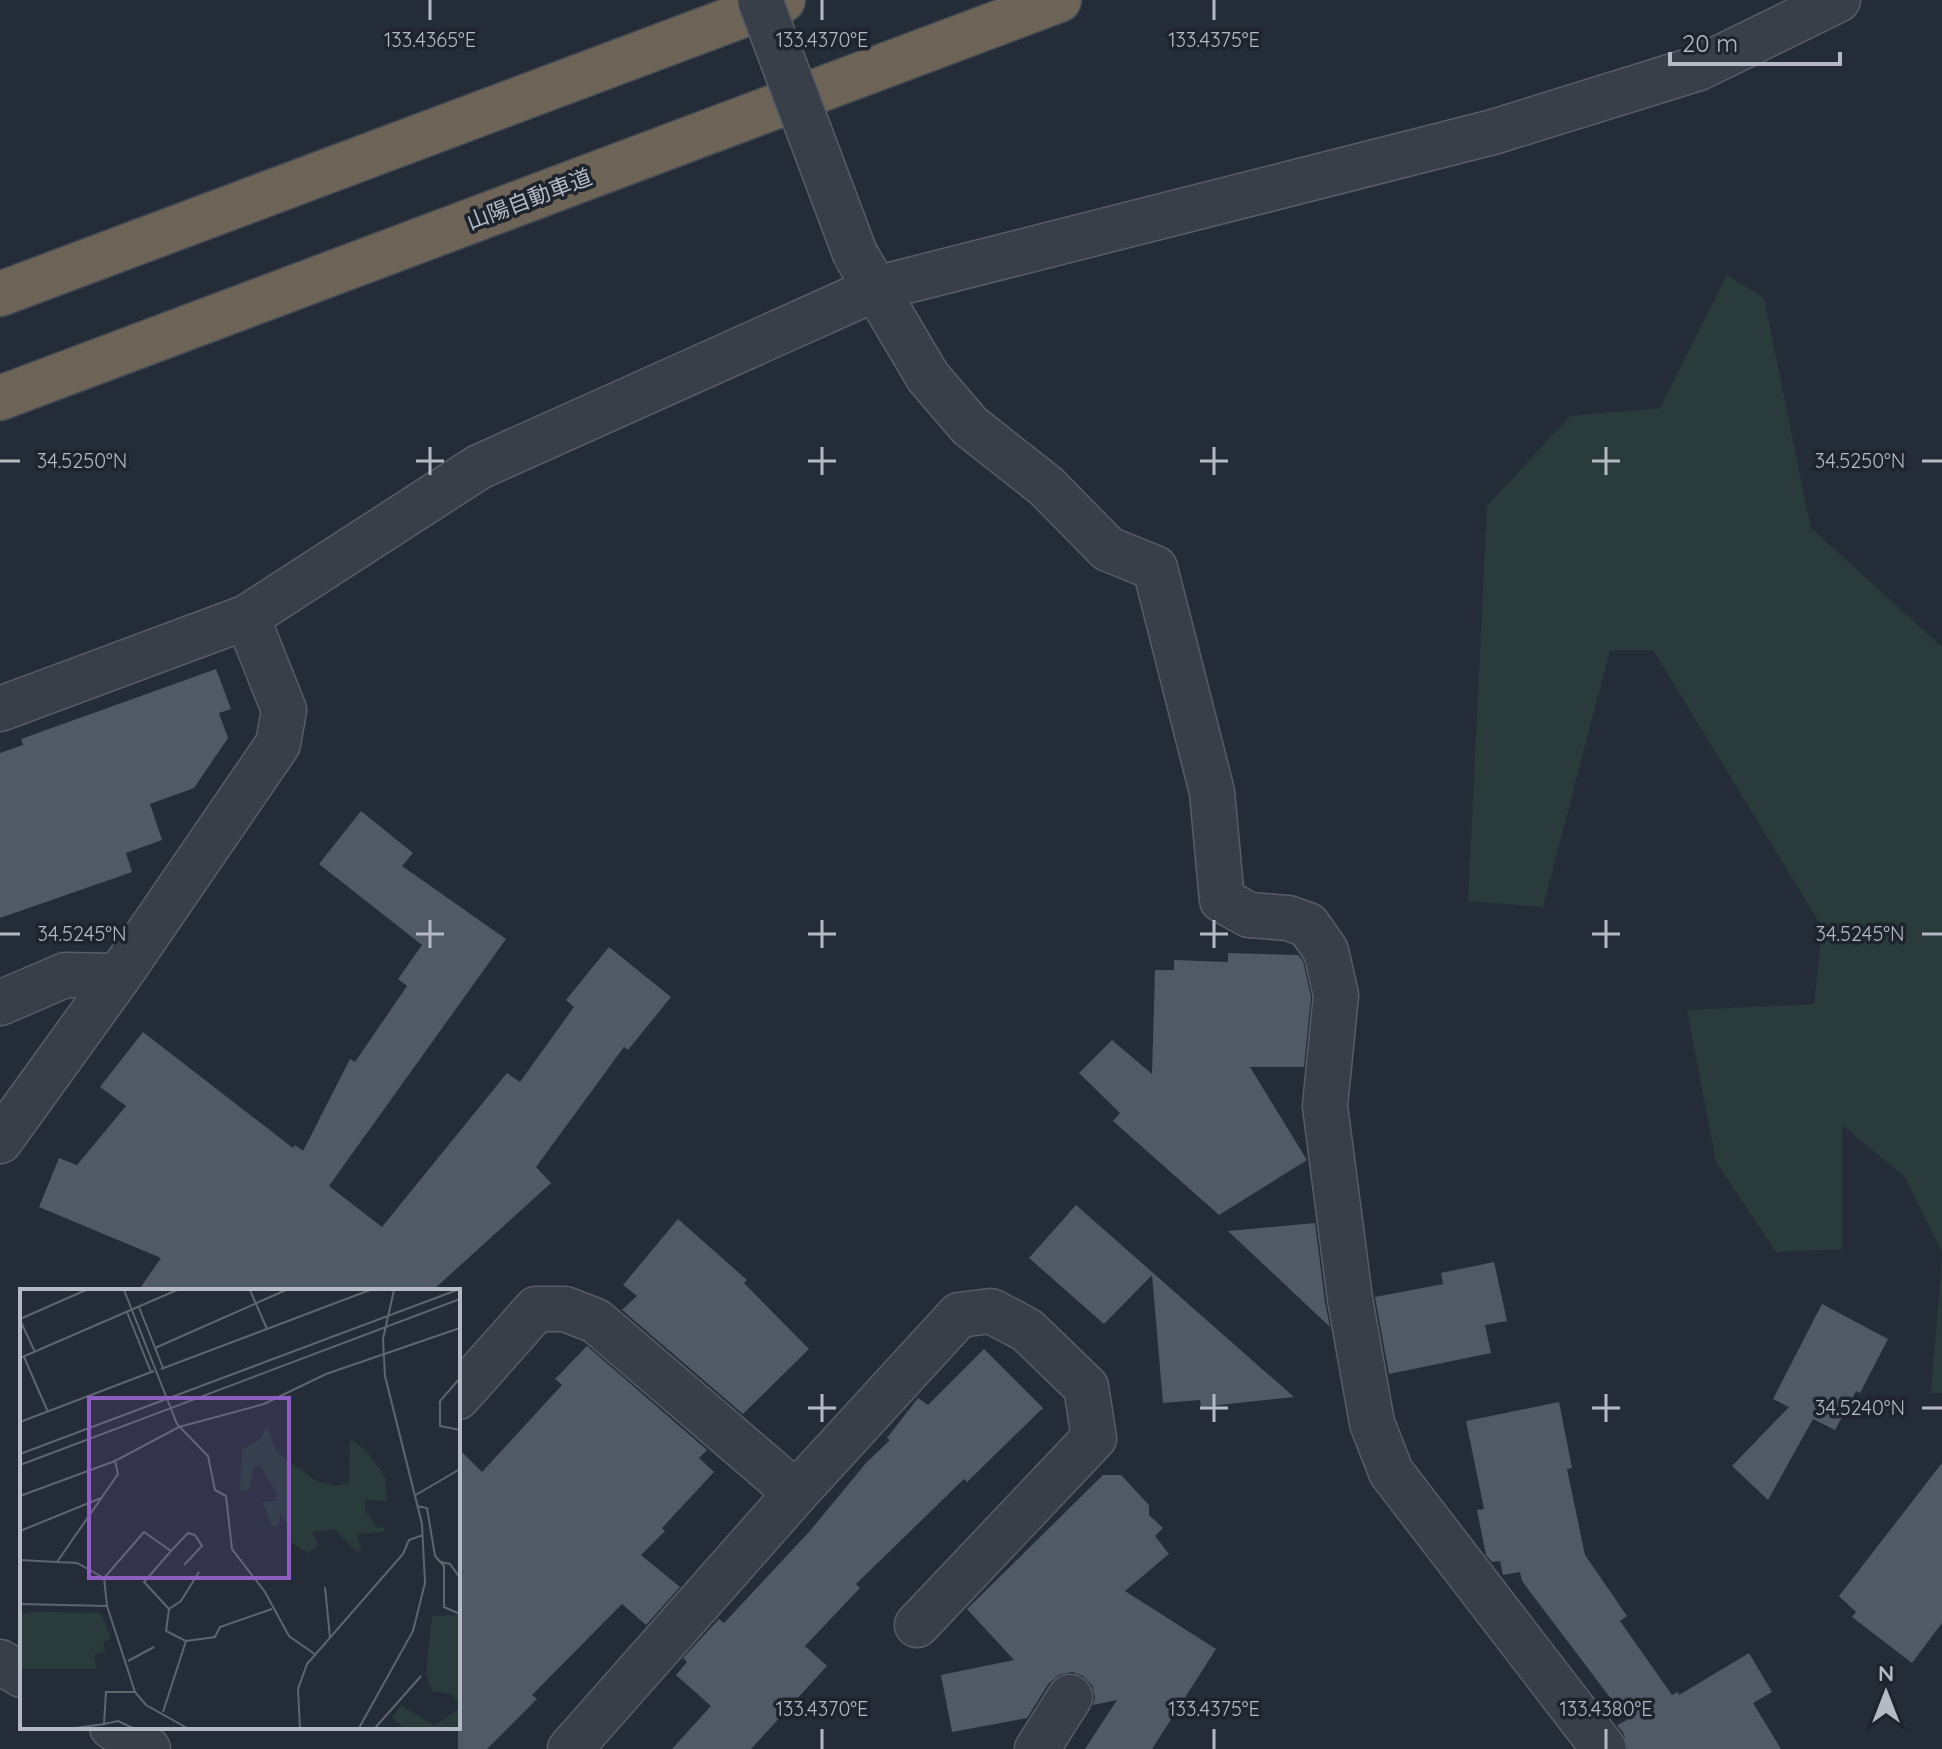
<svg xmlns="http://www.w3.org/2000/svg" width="1942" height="1749" font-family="Quicksand,'Noto Sans JP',sans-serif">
  <rect width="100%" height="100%" fill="#242d37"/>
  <!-- green -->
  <path fill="#293b3a" d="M1727,275L1764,298L1811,528L1942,647V1252L1905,1177L1842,1125V1249L1776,1252L1716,1162L1687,1010L1814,1004L1822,927L1653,650H1610L1543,907L1468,901L1487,506L1570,416L1660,408Z
    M1942,1259V1393H1931V1392Z"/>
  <!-- building -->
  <path fill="#505966" d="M216,669L231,709L219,713L228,738L194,788L150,804L162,840L126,853L132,872L0,918V753L23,745L21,739Z
    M361,811L413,853L402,866L506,939L329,1186L382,1227L507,1073L520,1082L574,1007L566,1000L609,947L671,997L628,1050L624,1047L536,1167L551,1183L432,1291H138L161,1258L39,1207L59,1158L77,1165L126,1106L100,1087L143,1032L293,1148L295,1145L303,1151L350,1059L355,1062L407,986L398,979L422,945L319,864Z
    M1228,953L1298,955L1303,961L1311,997L1304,1067H1250L1307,1160L1219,1215L1113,1121L1120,1113L1079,1073L1112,1040L1152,1074L1155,970H1174V960L1228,962Z
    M1076,1205L1152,1272L1294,1397L1201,1407L1200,1400L1163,1403L1152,1275L1104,1324L1029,1258Z
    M678,1219L747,1280L744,1283L809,1349L743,1414L622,1310L637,1296L623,1285Z
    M1315,1223L1325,1302L1330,1327L1228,1231Z
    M1494,1262L1507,1321L1485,1325L1491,1353L1389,1374L1375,1297L1443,1284L1441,1273Z
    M1822,1304L1888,1339L1860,1393L1856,1391L1835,1430L1813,1419L1768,1500L1732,1466L1789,1407L1773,1399Z
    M587,1346L707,1450L699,1458L714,1472L662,1528L665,1531L641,1555L680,1587L646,1625L622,1604L532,1695L537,1699L487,1749H458V1448L482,1472L562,1385L555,1379Z
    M984,1349L1043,1408L967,1482L964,1479L856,1584L860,1588L805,1646L827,1666L751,1749H672L711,1706L676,1675L687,1662L683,1658L719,1619L724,1623L809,1532L866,1463L890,1440L887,1438L918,1398L928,1405Z
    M1559,1402L1572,1468L1567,1469L1585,1555L1627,1616L1620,1621L1672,1695L1678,1692L1679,1695L1749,1653L1772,1692L1753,1703L1781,1749H1628L1624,1734L1617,1725L1627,1720L1522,1581L1520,1572L1503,1575L1500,1561L1492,1562L1486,1555L1477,1510L1484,1509L1466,1421Z
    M1942,1463V1623L1912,1663L1852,1617L1856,1612L1839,1596Z
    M1103,1475H1121L1149,1505V1515L1163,1528L1155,1536L1169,1554L1125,1591L1216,1649L1152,1749H1085L1117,1700L1093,1705L1095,1697L1092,1685L1083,1676L1072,1672L1059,1675L1049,1683L1027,1718L952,1732L941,1675L1014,1660L967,1609Z"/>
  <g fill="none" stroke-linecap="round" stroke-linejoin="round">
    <!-- minor casing -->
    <g stroke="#565d66" stroke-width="47">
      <path id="minor" d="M857,257L928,377L970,426L1046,486L1108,549L1155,568L1212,792L1222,900L1249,915L1288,918L1308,925L1326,951L1336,995L1325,1106L1350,1299L1372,1423L1391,1472L1604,1749
        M0,1003L65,975L119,976
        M0,1141L119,976L278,744L284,710L247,617
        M458,1397L536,1309H565L596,1321L796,1493L959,1315L991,1311L1027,1330L1086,1387L1094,1438L917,1625
        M0,1662L22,1675
        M112,1727L148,1749
        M570,1749L796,1493
        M1037,1749L1070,1697"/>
    </g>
    <!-- tertiary casing -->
    <g stroke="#565d66" stroke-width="47">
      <path id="tertiary" d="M0,709L247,617L479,467L875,289L1493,132L1699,68L1838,0"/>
    </g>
    <!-- motorway casing -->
    <g stroke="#434a53" stroke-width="47">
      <path id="motorway" d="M0,294L783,0
        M0,398L1059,0"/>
    </g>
    <!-- minor -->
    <use href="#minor" stroke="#383f48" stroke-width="44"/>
    <!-- tertiary -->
    <use href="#tertiary" stroke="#383f48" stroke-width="44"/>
    <!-- motorway -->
    <use href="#motorway" stroke="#6d6356" stroke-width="44"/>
    <!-- minor-bridge casing -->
    <g stroke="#565d66" stroke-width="47" stroke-linecap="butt">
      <path id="minor-bridge" d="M760,0L856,256"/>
    </g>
    <!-- minor-bridge -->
    <use href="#minor-bridge" stroke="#383f48" stroke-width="44"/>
  </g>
  <!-- ticks -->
  <path fill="none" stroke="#b3bac4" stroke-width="3" d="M430,0V20M822,0V20M1214,0V20M430,447V475M822,447V475M1214,447V475M1606,447V475M0,461H20M416,461H444M808,461H836M1200,461H1228M1592,461H1620M1922,461H1942M430,920V948M822,920V948M1214,920V948M1606,920V948M0,934H20M416,934H444M808,934H836M1200,934H1228M1592,934H1620M1922,934H1942M822,1394V1422M1214,1394V1422M1606,1394V1422M808,1408H836M1200,1408H1228M1592,1408H1620M1922,1408H1942M822,1729V1749M1214,1729V1749M1606,1729V1749"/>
  <g text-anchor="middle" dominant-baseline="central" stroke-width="7" stroke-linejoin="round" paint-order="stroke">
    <!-- street labels -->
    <g font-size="22" fill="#b3bac4" stroke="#1d242d">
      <text transform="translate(529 199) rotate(-21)">山陽自動車道</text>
    </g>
  </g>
  <!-- overview -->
  <g transform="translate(20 1289)">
    <rect width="440" height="440" fill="#242d37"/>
    <path d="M247,137L256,163L295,191L317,197L329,193L330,150L346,161L365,188L367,212L345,211V222L358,239L365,238L364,243L337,245L341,261L337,263L314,240L292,243L298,256L289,264L268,252L269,238L260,225L259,237L252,238L243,213L256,212L257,204L240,176H235L228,202L220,201L222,161L240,150ZM18,323L81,324L91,350L83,353L86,363L74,366L77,380H0V325ZM440,326V414L431,405L412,402L406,385L412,327ZM381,416L414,437L440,419V439H385L372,429Z" fill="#293b3a"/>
    <path fill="none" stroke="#5d656f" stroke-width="2" d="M104,1L157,135L188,167L195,201L206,207L212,260L245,303L269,347L296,366M230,1L247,40M119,18L143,79M107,23L131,83M0,30L66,1M0,31L15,63M135,59L266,1M4,68L28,123M0,69L157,1M141,80L350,1M440,89L420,112V137L440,141M0,133L134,82M0,165L437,1M0,176L440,10M0,207L95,172L159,138L244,115L306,85L440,39M394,207L440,180M397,217L407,219L415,267L424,277V318L440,325M0,242L81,209M0,271L37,273L98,185L95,172M421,273L430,275L440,289M84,289L124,243L151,262L168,244L175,246L182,257L164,276M305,298L310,349M0,315L87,317L84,289L57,274L37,273M87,317L115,403L126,416L167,439M149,320L124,293L151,262M166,352L195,348L200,338L252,320M108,372L134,358M143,423L166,352L146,342L149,320L161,312L179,283M84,435L98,432L113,439M55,439L84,435L86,403H115M280,439L278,400L287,375L383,265L389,251L403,246M339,439L393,342L405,294L402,235L365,87L363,50L374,1M355,439L401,387"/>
    <path fill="#8f5ec1" fill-opacity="0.15" stroke="#8f5ec1" stroke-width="4" d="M69,109H269V289H69Z"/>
    <rect width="440" height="440" fill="none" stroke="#b3bac4" stroke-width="4"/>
  </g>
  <g font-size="20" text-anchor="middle" fill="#b3bac4" stroke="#1d242d" stroke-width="7" stroke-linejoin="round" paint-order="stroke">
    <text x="430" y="47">133.4365°E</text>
    <text x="822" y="47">133.4370°E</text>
    <text x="1214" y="47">133.4375°E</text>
    <text x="82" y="468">34.5250°N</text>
    <text x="1860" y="468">34.5250°N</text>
    <text x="82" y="941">34.5245°N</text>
    <text x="1860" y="941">34.5245°N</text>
    <text x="1860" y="1415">34.5240°N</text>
    <text x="822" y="1716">133.4370°E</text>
    <text x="1214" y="1716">133.4375°E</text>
    <text x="1606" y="1716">133.4380°E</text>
  </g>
  <!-- north arrow -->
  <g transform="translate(1886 1693)" stroke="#1d242d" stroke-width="6" paint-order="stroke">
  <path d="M0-6L14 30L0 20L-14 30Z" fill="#b3bac4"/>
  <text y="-12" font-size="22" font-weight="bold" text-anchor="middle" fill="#b3bac4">N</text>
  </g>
  <!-- scale -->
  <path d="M1670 52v12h170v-12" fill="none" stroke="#b3bac4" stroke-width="4"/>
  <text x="1682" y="52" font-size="24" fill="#b3bac4" stroke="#1d242d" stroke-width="6" paint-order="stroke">20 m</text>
</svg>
